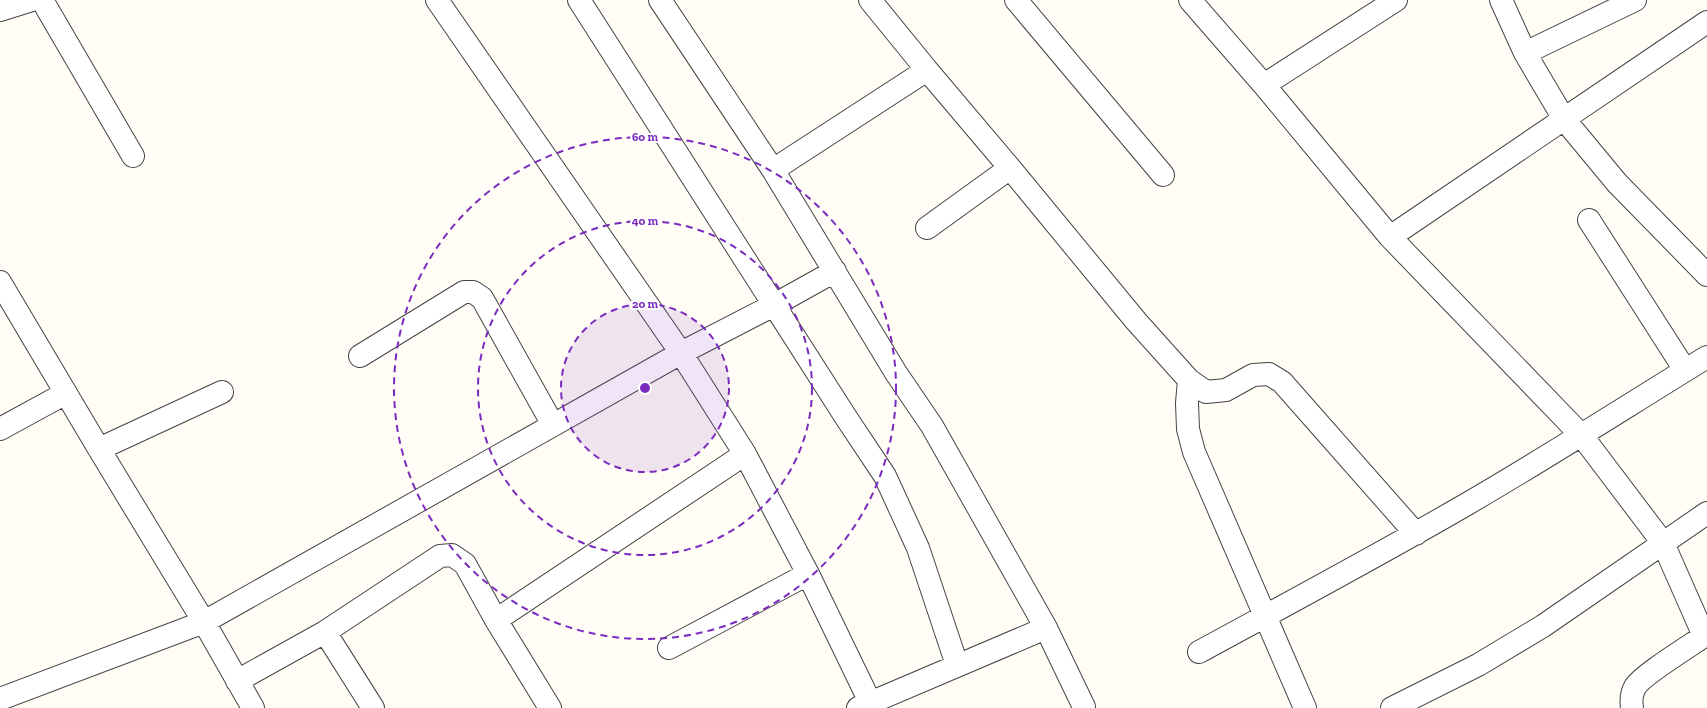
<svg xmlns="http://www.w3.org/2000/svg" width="1707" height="708" font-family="'Zilla Slab',serif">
  <rect width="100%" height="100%" fill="#fffdf5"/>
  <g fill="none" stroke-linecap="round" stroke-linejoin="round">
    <!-- street casing -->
    <g stroke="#444" stroke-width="24">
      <path id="street" d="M42,0L133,156
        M437,0L681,353L745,454L808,574L870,702
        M579,0L847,419L885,476L918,548L957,665
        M660,0L773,170L896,373L932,426L1046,628L1084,707
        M870,0L927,70
        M1016,0L1163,175
        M1190,0L1264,85L1390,237L1582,436L1663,543L1704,636
        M1501,0L1525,53L1564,119L1617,183L1707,275
        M0,10L32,0
        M1525,53L1635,0
        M1264,85L1396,0
        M773,170L927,70L1010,168L1136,321L1189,380L1206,392L1226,390L1253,375L1269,374L1282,382L1416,534
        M1589,220L1685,370
        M927,228L1010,168
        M1390,237L1707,22
        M0,282L99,449L204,622L253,708
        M360,356L464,292H473L482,298L553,425
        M1189,380L1187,403L1188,429L1194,452L1305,708
        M0,429L66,393
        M99,449L222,392
        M496,620L745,454
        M325,632L373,708
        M669,648L808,574
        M1199,652C1289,603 1379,555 1467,504C1548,457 1627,406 1707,357
        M237,681L325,632L440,556L452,555L465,564L496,620L550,708
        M0,699L204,622L681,353L774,305L835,271
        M858,708L1046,628
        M1392,708L1478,665L1543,626L1707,513
        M1632,708C1631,701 1631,694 1635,687C1642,675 1693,644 1707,634"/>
    </g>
    <!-- street -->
    <use href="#street" stroke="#fff" stroke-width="22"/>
  </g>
  <!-- distance rings -->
  <circle cx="645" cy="388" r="84" fill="#7b2cbf" fill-opacity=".12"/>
  <g fill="none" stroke="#7b2cbf" stroke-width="2" stroke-dasharray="7 5">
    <circle cx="645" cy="388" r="84"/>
    <circle cx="645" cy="388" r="167"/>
    <circle cx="645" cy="388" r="251"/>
  </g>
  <circle cx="645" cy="388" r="6" fill="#7b2cbf" stroke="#fff" stroke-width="2"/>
  <g font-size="12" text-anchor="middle" font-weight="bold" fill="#7b2cbf" stroke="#fff" stroke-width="4" stroke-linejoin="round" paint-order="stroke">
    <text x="645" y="141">60 m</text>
    <text x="645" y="225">40 m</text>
    <text x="645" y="308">20 m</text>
  </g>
</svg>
